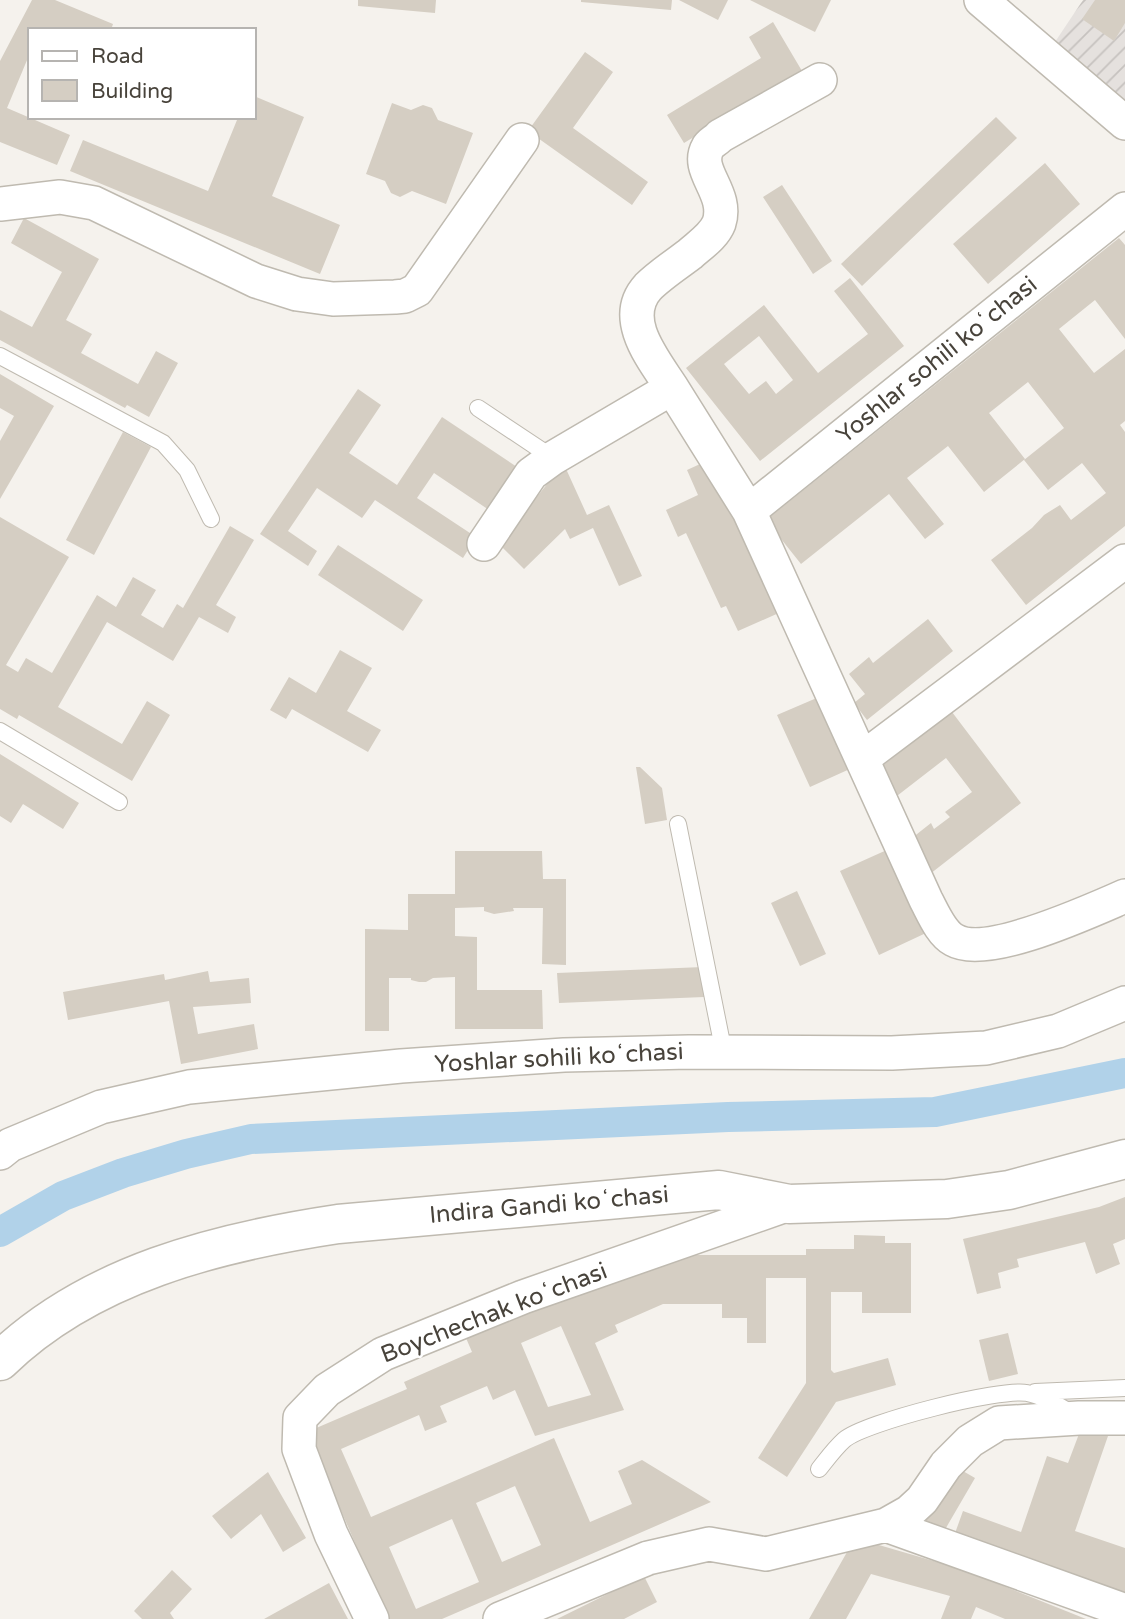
<svg xmlns="http://www.w3.org/2000/svg" width="1125" height="1619" font-family="'Varela Round',sans-serif">
  <defs>
    <pattern id="industrial-furrows" width="10" height="10" patternUnits="userSpaceOnUse" patternTransform="scale(1.75)"><rect width="10" height="10" fill="#e5e1de"/><path d="M-1 1l2-2M0 10L10 0M9 11l2-2" fill="none" stroke="#c6c2bf"/></pattern>
  </defs>
  <rect width="100%" height="100%" fill="#f5f2ed"/>
  <!-- industrial -->
  <path fill="url(#industrial-furrows)" d="M1083,0H1125V101L1055,42Z"/>
  <g fill="none" stroke-linecap="round" stroke-linejoin="round">
    <!-- canal -->
    <path stroke="#b1d2e9" stroke-width="30" d="M0,1232L63,1196L123,1173L186,1154L251,1139L728,1117L935,1112L1125,1073"/>
  </g>
  <!-- building -->
  <path fill="#d5cec3" fill-rule="evenodd" d="M32,0H55L113,24L111,30H30V53L7,108L70,135L57,165L0,142V61Z
    M358,0H436L435,13L358,6Z
    M581,0H672L671,10L581,2Z
    M679,0H728L718,20Z
    M750,0H831L815,32Z
    M1095,0H1125V23L1114,41L1082,19Z
    M773,22L802,71L684,143L667,115L761,58L749,37Z
    M585,52L613,72L573,128L648,182L632,205L528,131Z
    M254,96L304,117L272,196L340,225L320,274L70,171L83,140L208,191L237,120L230,117H254Z
    M392,103L411,110L423,105L432,108L438,120L473,133L446,204L412,191L400,197L391,193L385,181L366,174Z
    M996,117L1017,138L862,286L841,264Z
    M1045,163L1080,204L988,284L953,244Z
    M782,185L832,261L813,274L763,197Z
    M24,218L99,259L66,320L92,334L81,353L138,384L156,351L178,363L149,417L127,405L125,408L0,340V310L32,327L62,272L11,243Z
    M1119,238L1125,245V339L1095,300L1059,329L1094,373L1125,349V421L1120,425L1125,432V526L1026,605L991,560L1032,528L1044,515L1060,505L1071,520L1106,493L1082,463L1048,490L1024,460L1064,428L1028,382L989,413L1025,459L984,492L948,446L907,478L944,524L925,539L889,494L801,564L766,520Z
    M850,278L904,346L760,461L686,368L764,305L818,373L868,334L834,291ZM759,336L793,380L776,394L766,381L749,394L724,364Z
    M0,374L54,406L0,499V441L14,416L0,408Z
    M358,389L381,405L349,453L397,485L442,417L520,469L492,512L434,473L417,498L476,537L463,558L375,500L362,518L317,488L288,531L317,551L308,566L260,534Z
    M123,432L151,447L94,555L66,540Z
    M711,459L781,612L738,631L726,606L721,608L686,533L678,537L666,510L698,495L687,470Z
    M560,468L567,471L587,515L609,505L642,576L619,586L593,528L570,539L565,529L524,569L499,544Z
    M0,517L69,557L6,665L18,672L26,658L52,673L97,595L116,607L133,577L156,590L141,615L163,628L177,604L183,608L230,526L254,540L216,605L236,617L228,633L199,617L173,661L107,622L58,707L122,744L147,701L170,715L132,781L19,715L17,719L0,709Z
    M338,545L423,600L403,631L318,575Z
    M928,619L953,651L867,720L854,703L865,694L849,674L869,657L873,663Z
    M340,650L372,668L347,711L381,730L368,752L292,709L286,719L270,710L289,677L316,693Z
    M819,697L852,768L810,787L777,715Z
    M952,712L1021,803L930,874L912,838L931,823L934,829L950,817L945,812L972,792L946,758L893,799L878,769Z
    M0,754L79,803L63,829L23,804L11,823L0,816Z
    M636,767H640L662,788L667,820L645,824Z
    M889,849L926,933L879,955L840,871Z
    M455,851H542L543,879H566V965L542,964L543,908H513L514,911L494,914L484,911V907L455,908V936L477,937V990H542L543,1029H455V977L433,978L426,982H419L411,980V978H389V1031H365V929L408,930V894H455Z
    M797,891L826,954L800,966L771,903Z
    M703,967L704,997L559,1003L557,973Z
    M208,971L210,982L249,978L251,1003L193,1007L198,1034L254,1024L258,1049L181,1064L169,1001L68,1020L63,992L164,974L165,980Z
    M1125,1197V1239L1113,1244L1120,1264L1096,1274L1085,1242L1017,1259L1019,1267L998,1273L1001,1288L977,1294L963,1239L1099,1207Z
    M854,1235L885,1236V1243H911V1313H862V1292H831V1370L834,1373L888,1358L896,1385L836,1402L787,1477L758,1458L806,1383V1278H766V1343H747V1318H722V1304H663L615,1325L618,1332L595,1343L624,1410L535,1436L515,1390L493,1400L487,1386L440,1406L447,1422L425,1431L419,1415L341,1449L371,1517L554,1438L590,1522L632,1504L618,1471L642,1460L711,1502L442,1619H388L307,1432L407,1389L404,1382L472,1352L463,1331L485,1322L489,1330L663,1255H806V1249H854ZM561,1326L591,1395L548,1407L521,1343ZM515,1486L541,1545L502,1562L476,1503ZM452,1519L479,1582L416,1609L389,1547Z
    M1008,1333L1018,1374L989,1381L979,1340Z
    M1082,1426L1108,1436L1075,1531L1125,1548V1597L954,1536L963,1511L1021,1532L1047,1456L1068,1463Z
    M956,1467L975,1478L943,1533L924,1522Z
    M268,1472L306,1538L283,1552L261,1514L231,1539L212,1516Z
    M855,1538L961,1569L1086,1619H1005L976,1607L971,1619H941L950,1596L871,1574L846,1619H809Z
    M172,1570L192,1589L170,1613L174,1619H142L134,1611Z
    M644,1576L657,1602L624,1619H557Z
    M329,1583L348,1619H264Z"/>
  <g fill="none" stroke-linecap="round" stroke-linejoin="round">
    <!-- service casing -->
    <g stroke="#bfbab0" stroke-width="18">
      <path id="service" d="M0,356L163,443L187,470L211,519
        M478,408L553,458
        M0,731L119,802
        M678,824L724,1053
        M1035,1392L1125,1388
        M819,1469C827,1459 835,1448 844,1440C865,1422 1000,1388 1027,1393C1043,1396 1058,1405 1071,1413"/>
    </g>
    <!-- minor casing -->
    <g stroke="#bfbab0" stroke-width="36">
      <path id="minor" d="M981,0L1125,123
        M0,204L60,197L94,203L256,281L297,294L333,299L395,297L405,296L417,290L522,140
        M672,388C654,360 619,319 648,287C660,275 677,264 690,254C700,245 714,236 719,223C729,192 694,171 708,147C710,143 717,140 720,136L820,80
        M749,511L1125,209
        M484,544L531,474L553,458L672,388L749,511L926,900C933,913 941,933 954,940C987,959 1090,911 1125,896
        M863,758L1125,561
        M0,1153L10,1145L101,1107L189,1087L401,1066L564,1055L689,1052L892,1053L986,1048L1058,1031L1125,1003
        M886,1525L1123,1610
        M372,1619L331,1534L299,1449L300,1418L327,1390L383,1354L523,1297L789,1204
        M500,1619L648,1558L709,1544L766,1554L886,1525L909,1512L922,1500L946,1465L970,1441L999,1423L1079,1418H1125"/>
    </g>
    <!-- tertiary casing -->
    <g stroke="#bfbab0" stroke-width="41">
      <path id="tertiary" d="M0,1361C89,1274 218,1242 338,1224L719,1190L789,1204L947,1199L1009,1190L1125,1159"/>
    </g>
    <!-- service -->
    <use href="#service" stroke="#fff" stroke-width="16"/>
    <!-- minor -->
    <use href="#minor" stroke="#fff" stroke-width="33"/>
    <!-- tertiary -->
    <use href="#tertiary" stroke="#fff" stroke-width="38"/>
  </g>
  <g text-anchor="middle" dominant-baseline="central" stroke-width="5" stroke-linejoin="round" paint-order="stroke">
    <!-- street labels -->
    <g font-size="24" fill="#48433b" stroke="#fff">
      <text transform="translate(937 360) rotate(-39)">Yoshlar sohili koʻchasi</text>
      <text transform="translate(559 1058) rotate(-3)">Yoshlar sohili koʻchasi</text>
      <text transform="translate(549 1205) rotate(-5)">Indira Gandi koʻchasi</text>
      <text transform="translate(494 1313) rotate(-21)">Boychechak koʻchasi</text>
    </g>
  </g>
  <!-- legend -->
  <rect x="28" y="28" width="228" height="91" fill="#ffffff" stroke="#b6b4b1" stroke-width="2"/>
  <rect x="42" y="51" width="35" height="10" fill="#ffffff" stroke="#b6b4b1" stroke-width="2"/>
  <text x="91" y="63" font-size="21" fill="#48433b">Road</text>
  <rect x="42" y="80" width="35" height="21" fill="#d5cec3" stroke="#b6b4b1" stroke-width="2"/>
  <text x="91" y="98" font-size="21" fill="#48433b">Building</text>
</svg>
